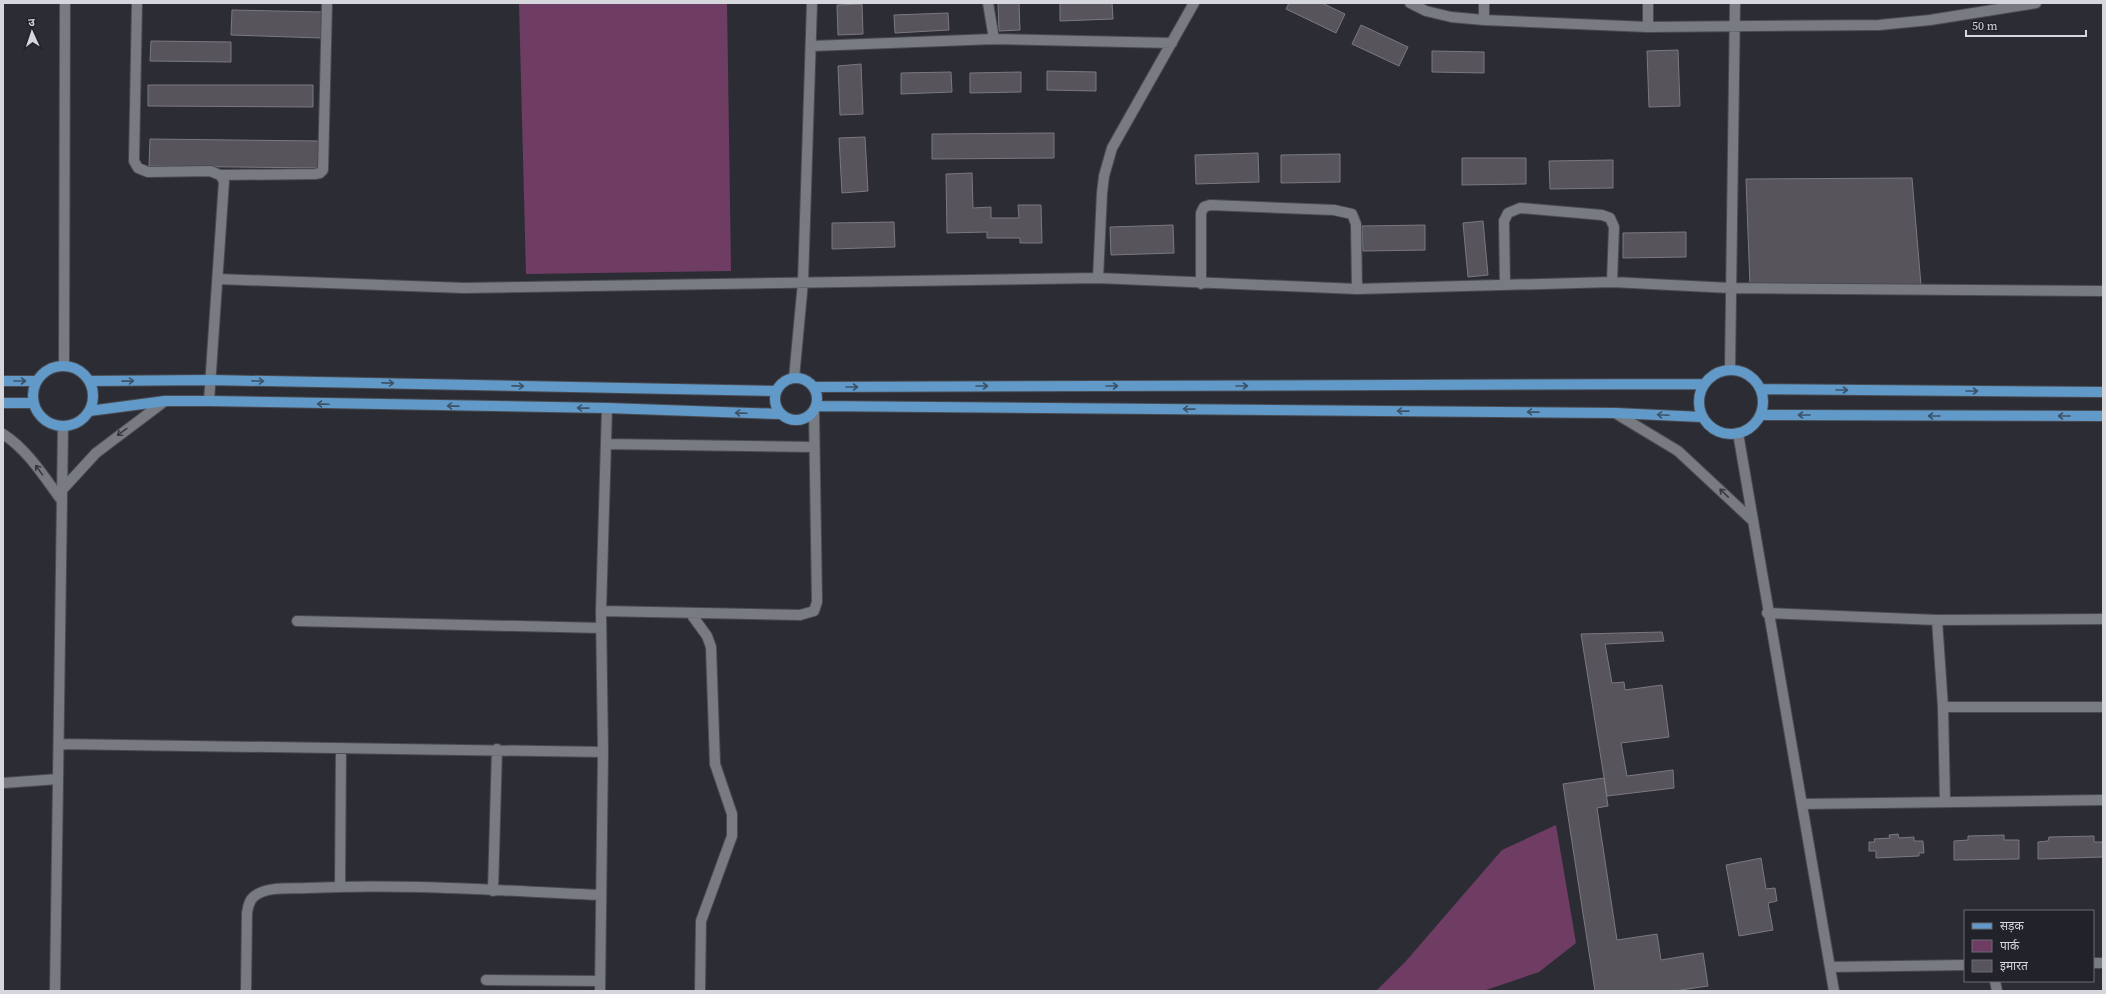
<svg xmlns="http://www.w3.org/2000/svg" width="2106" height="994" font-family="'Source Serif 4','Noto Sans Devanagari',serif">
  <rect width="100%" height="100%" fill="#2c2d34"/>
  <!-- green -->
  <path fill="#6f3d64" d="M519,3H727L731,271L526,274Z
    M1556,825L1576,943L1539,972L1483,991H1376L1406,961L1502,850Z"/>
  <!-- building -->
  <path fill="#57545b" stroke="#7b787f" d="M998,3H1019L1020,30L999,31Z
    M1060,3H1112L1113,19L1060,21Z
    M1289,3H1322L1345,14L1336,33L1286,9Z
    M862,4L863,34L838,35L837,5Z
    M232,10L322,12L321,38L231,35Z
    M948,13L949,30L895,33L894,15Z
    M1361,25L1408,47L1399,66L1352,44Z
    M151,41L231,42V62L150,61Z
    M1678,50L1680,106L1649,107L1647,51Z
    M1432,51L1484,52V73L1432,72Z
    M861,64L863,114L840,115L838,66Z
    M1047,71L1096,72V91L1047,90Z
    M951,72L952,92L901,94V73Z
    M1021,72V92L970,93V73Z
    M148,85H313V107L148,106Z
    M1054,133V158L932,159V134Z
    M865,137L868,191L842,193L839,138Z
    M150,139L319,141V168L149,166Z
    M1258,153L1259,182L1196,184L1195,155Z
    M1340,154V182L1281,183V155Z
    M1462,158H1526V184L1462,185Z
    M1613,160V188L1550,189L1549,161Z
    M972,173L973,208L991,207V218H1019L1018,205H1041L1042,243H1020V238H987V232L947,233L946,174Z
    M1912,178L1921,285L1750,286L1746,179Z
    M1483,221L1488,275L1468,277L1463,223Z
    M894,222L895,247L832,249V223Z
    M1173,225L1174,253L1111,255L1110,227Z
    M1425,225V250L1363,251L1362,226Z
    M1686,232V257L1623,258V233Z
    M1662,632L1664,641L1605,644L1612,683L1624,682L1625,690L1662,685L1669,737L1621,743L1627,776L1673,770L1674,788L1607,796L1581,634Z
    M1604,778L1608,806L1597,808L1617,940L1657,934L1661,960L1703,953L1708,986L1674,991H1595L1563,784Z
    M1898,834L1899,838L1914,837V841H1923L1924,853H1919V856L1876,858V851H1869V842H1875L1874,839L1890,838L1889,835Z
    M2004,835V840H2019V859L1954,860V841L1968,840V836Z
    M2094,836V842H2103V857L2038,859V842L2048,841L2049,837Z
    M1761,858L1766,889L1775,888L1777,901L1768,903L1773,930L1739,936L1726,865Z"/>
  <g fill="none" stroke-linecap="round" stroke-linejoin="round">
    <!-- minor casing -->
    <g stroke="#4a4b51" stroke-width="12">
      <path id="minor" d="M137,3L134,161L138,168L148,172L210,171L220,175L224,181L209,401
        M988,3L994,39
        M1410,3L1426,11L1451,17L1484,20L1648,27L1879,25L1930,20L2036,3
        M1484,20V3
        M1648,27V3
        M812,46L994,39L1172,43
        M220,175L315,174L320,173L323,170L327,3
        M1098,278L1102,193L1104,176L1112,148L1194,3
        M218,279L464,288L1098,278L1357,289L1612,282L1730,288L2103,291
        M1201,284V213L1204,207L1210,205L1334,210L1352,214L1356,224L1357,289
        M1505,284L1504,221L1508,213L1520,208L1602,215L1610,218L1614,227L1612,282
        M64,366L65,3
        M1730,369L1735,3
        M794,378L803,282L812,3
        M1615,413L1678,451L1752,520
        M1738,433L1834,991
        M3,434C28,450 45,478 62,501
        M606,444L814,447
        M62,490L96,453L165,401
        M601,611L800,615L814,611L817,602L814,411
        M1767,613L1937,620L2103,619
        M691,614L707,636L711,647L715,764L732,814V836L701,921L700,991
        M1937,620L1943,707L1945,801
        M297,621L601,628
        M1943,707H2103
        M59,744L603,752
        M3,783L58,779
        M1802,804L2103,800
        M340,887L341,748
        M493,891L497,749
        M2093,963H2103
        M1830,967L1965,965
        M486,980L600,981
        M1995,981L1997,991
        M55,991L63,426
        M246,991L247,913C248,907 249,899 256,895C269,886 291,889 307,888C405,883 503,891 601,895
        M600,991L603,752L601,611L607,408"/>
    </g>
    <!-- major casing -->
    <g stroke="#4a4b51" stroke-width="12">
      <path id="major" d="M33 396a30 30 0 1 1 60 0a30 30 0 1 1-60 0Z
        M1699 402a32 32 0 1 1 64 0a32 32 0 1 1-64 0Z
        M775 399a21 21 0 1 1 42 0a21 21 0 1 1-42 0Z
        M3,381H37
        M89,381L210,380L776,391
        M813,387L1703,384
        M1761,389L2103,392
        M3,403H33
        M816,406L1615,413L1702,417
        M89,411L165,401H209L607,408L780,414
        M1760,415L2103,416"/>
    </g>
    <!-- minor -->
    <use href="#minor" stroke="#797b82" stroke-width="10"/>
    <!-- major -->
    <use href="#major" stroke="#619ac8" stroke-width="10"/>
  </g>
  <!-- one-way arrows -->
  <defs><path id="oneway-shaft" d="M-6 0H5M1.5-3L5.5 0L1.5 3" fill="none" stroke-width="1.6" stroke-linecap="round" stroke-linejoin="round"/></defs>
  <g stroke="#3b5369">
    <use href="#oneway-shaft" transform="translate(20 381)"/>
    <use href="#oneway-shaft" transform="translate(128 381) rotate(-1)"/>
    <use href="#oneway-shaft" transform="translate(258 381) rotate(1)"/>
    <use href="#oneway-shaft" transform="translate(388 383) rotate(1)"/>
    <use href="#oneway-shaft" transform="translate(518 386) rotate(1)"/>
    <use href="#oneway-shaft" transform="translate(982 386)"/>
    <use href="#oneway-shaft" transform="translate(1112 386)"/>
    <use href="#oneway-shaft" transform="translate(1242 386)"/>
    <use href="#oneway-shaft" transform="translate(852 387)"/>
    <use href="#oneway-shaft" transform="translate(1842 390)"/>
    <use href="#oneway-shaft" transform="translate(1972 391)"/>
    <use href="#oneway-shaft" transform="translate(323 404) rotate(-178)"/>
    <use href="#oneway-shaft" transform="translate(453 406) rotate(-179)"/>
    <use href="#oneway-shaft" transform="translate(583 408) rotate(-179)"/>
    <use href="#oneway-shaft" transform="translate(1189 409) rotate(-179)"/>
    <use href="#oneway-shaft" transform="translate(1403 411) rotate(-179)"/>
    <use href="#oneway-shaft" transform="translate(1533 412) rotate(-179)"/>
    <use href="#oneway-shaft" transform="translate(741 413) rotate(-178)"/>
    <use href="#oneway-shaft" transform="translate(1663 415) rotate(-177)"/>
    <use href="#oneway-shaft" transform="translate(1804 415) rotate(-180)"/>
    <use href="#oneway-shaft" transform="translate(1934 416) rotate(-180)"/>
    <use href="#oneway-shaft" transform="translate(2064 416) rotate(-180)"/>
  </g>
  <g stroke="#383940">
    <use href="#oneway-shaft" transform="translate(122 432) rotate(144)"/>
    <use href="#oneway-shaft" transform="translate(39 470) rotate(-126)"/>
    <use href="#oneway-shaft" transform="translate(1724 493) rotate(-136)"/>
  </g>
  <!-- border -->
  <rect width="2106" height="994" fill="none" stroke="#d6d7dc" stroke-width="8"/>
  <!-- legend -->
  <rect x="1964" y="910" width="130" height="72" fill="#22232a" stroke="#6a6b71"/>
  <rect x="1972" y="923" width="20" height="6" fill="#619ac8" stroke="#6a6b71"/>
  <text x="2000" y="930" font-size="12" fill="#d6d7dc">सड़क</text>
  <rect x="1972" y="940" width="20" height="12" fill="#6f3d64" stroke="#6a6b71"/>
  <text x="2000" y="950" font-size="12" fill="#d6d7dc">पार्क</text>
  <rect x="1972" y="960" width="20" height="12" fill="#57545b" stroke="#6a6b71"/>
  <text x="2000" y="970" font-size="12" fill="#d6d7dc">इमारत</text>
  <!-- north arrow -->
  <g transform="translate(32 32) rotate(357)" stroke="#22232a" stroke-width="3" paint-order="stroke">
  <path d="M0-3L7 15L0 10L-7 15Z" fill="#d6d7dc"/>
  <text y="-6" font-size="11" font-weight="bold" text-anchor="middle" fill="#d6d7dc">उ</text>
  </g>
  <!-- scale -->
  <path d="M1966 30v6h120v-6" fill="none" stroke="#d6d7dc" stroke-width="2"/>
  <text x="1972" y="30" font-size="12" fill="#d6d7dc" stroke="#22232a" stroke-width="3" paint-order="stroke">50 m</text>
</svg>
